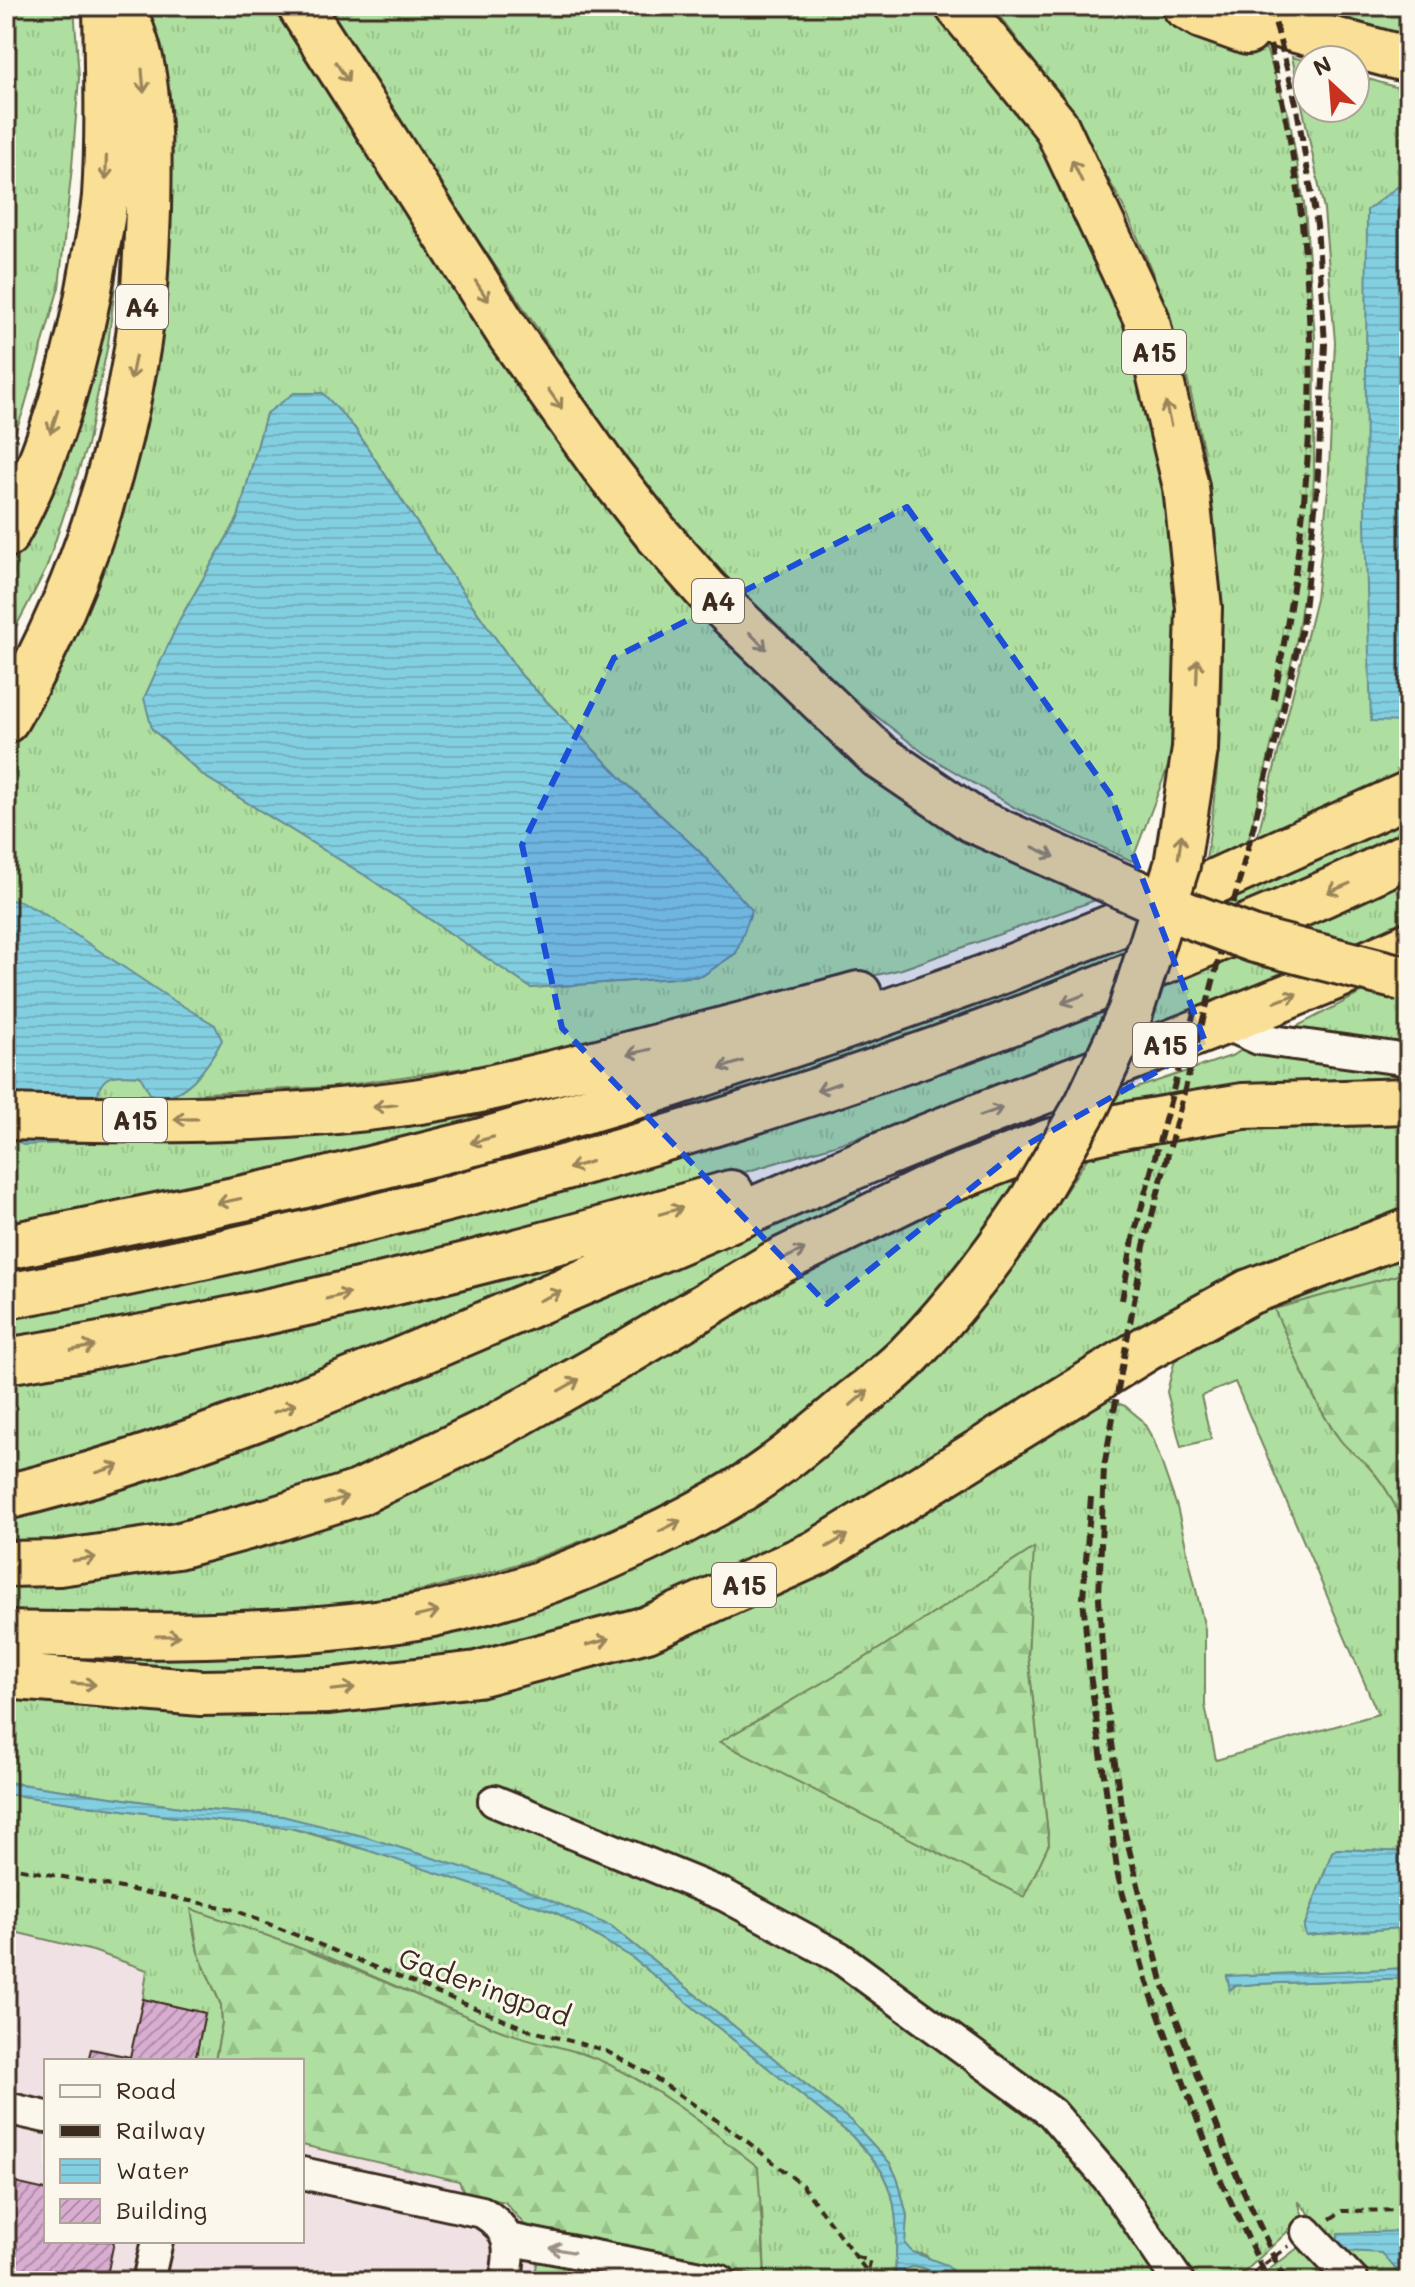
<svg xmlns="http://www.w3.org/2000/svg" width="1415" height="2287" font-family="Mali,sans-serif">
  <defs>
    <pattern id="grass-tufts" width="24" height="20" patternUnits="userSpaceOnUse" patternTransform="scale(2)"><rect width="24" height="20" fill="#aedfa0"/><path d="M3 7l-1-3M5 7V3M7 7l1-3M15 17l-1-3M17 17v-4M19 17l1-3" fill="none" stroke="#97c089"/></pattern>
    <pattern id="forest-firs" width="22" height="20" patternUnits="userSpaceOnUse" patternTransform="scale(2)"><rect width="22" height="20" fill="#aedfa0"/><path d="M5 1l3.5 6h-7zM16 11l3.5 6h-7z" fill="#97c089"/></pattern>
    <pattern id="water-rules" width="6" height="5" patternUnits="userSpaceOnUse" patternTransform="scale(2)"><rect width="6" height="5" fill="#83cfe2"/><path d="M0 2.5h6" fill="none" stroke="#72b2c1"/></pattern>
    <pattern id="building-hatch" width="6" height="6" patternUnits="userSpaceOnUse" patternTransform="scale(2)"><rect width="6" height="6" fill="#d8add1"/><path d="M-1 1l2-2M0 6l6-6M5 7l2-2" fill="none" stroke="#b08da9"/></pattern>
  </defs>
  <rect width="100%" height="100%" fill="#fbf7ec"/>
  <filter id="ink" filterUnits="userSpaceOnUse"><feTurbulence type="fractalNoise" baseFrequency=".0125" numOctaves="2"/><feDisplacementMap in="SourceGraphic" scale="16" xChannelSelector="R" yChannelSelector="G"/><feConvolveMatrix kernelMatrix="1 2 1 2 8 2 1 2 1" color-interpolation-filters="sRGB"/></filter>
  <g filter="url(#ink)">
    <!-- built -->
    <path fill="#f0e1e4" d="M6,1930L93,1951L147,1970L143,1999L205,2013L195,2061H46V2241H302V2145L460,2182L465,2194L505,2202L528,2229L651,2257L798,2281H6Z"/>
    <!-- grass -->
    <path fill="url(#grass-tufts)" stroke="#74845f" stroke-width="2" fill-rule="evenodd" d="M6,6H74L79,78L72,167L59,287L23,412L6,456Z
      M144,6H273L424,243L582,468L680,587L1110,895L902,969L512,1061L333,1087L204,1093L160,1136L669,1063L457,1124L181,1192L6,1225V749L19,728L104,534ZM266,414L354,427L445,566L522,676L626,783L700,852L751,910L736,953L702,976L531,988L366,876L204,776L152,729L180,619L238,518Z
      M321,6H941L1041,134L1127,332L1155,442L1177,546L1182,672L1172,756L1132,861L1017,809L925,754L809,664L698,551L622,455Z
      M991,6H1158L1266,49L1289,116L1305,209L1315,337L1314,476L1309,559L1296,643L1248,842L1206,860C1240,640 1223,411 1124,208C1116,190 1104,173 1094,156C1063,102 1030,53 991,6Z
      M1308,6H1409V37Z
      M1292,57L1307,61V108H1355V75L1409,91V773L1257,839L1316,599L1328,490L1335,342L1324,210Z
      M121,237L108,344L87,445L46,569L6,646V556Z
      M1409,812V834L1075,978L741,1096L370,1201L6,1279V1256L367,1180Z
      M1409,876V918L1269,984L1036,1078L838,1144L669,1195L418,1262L6,1344V1315L381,1233Z
      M1409,968V1053L1286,1032Z
      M1252,1043L1409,1066V1095L1040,1140L308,1501L6,1555V1382L453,1291L637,1243L770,1223L859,1189L862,1196L1042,1120L1234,1055Z
      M1409,1120V1224L902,1489L622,1626L341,1684L6,1658H146L581,1582L995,1281L1052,1212L1090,1154L1200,1132L1277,1123Z
      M1019,1174C993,1247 930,1306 873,1357C833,1393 792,1429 746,1458C619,1537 474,1588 326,1607C221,1620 112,1618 6,1621V1582L176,1562L746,1301L884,1228Z
      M1409,1252V1272L1275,1309C1294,1351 1313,1405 1341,1441C1348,1450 1360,1457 1368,1466C1390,1489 1401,1515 1409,1547V1852L1337,1849L1332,1852L1304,1928L1307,1936L1409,1927V1968L1227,1977L1231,1989L1234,1986L1256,1984L1409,1978V2231L1339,2234L1382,2253L1406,2281H1359L1329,2236L1298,2201L1303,2217L1235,2281H956L958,2279L925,2255L912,2252L904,2244L907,2216L898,2180L890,2163L852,2122L611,1926L282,1816L194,1809L6,1782V1695L464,1696L593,1667L680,1636L1093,1394L1125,1406L1142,1420L1154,1441L1177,1507L1205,1629V1705L1216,1760L1378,1714L1235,1382L1201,1396L1211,1439L1181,1447L1167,1392L1176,1355L1227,1324ZM1033,1549L1028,1655L1049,1844L720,1742L865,1658Z
      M6,1794L167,1816L290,1828L416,1864L555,1912L630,1956L852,2136C863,2148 876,2161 884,2175C901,2206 896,2247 895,2281H798L765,2277L762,2209L710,2129L642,2082L587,2055L541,2044L500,2031L321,1954L193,1929L198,1952L221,2005L222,2023L215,2061H195L205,2013L143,1999L147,1970L93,1951L6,1930Z
      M1307,2241L1343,2281H1254Z
      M540,2252L682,2281H533Z
      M912,2266L928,2269L943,2281H900L905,2269Z"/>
    <!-- forest -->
    <path fill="url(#forest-firs)" stroke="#74845f" stroke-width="2" d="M1409,1272V1547C1401,1515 1390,1489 1368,1466C1359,1457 1348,1450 1341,1441C1313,1404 1294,1351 1274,1309Z
      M1034,1548L1028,1655L1049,1844L1024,1897L720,1742L865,1658Z
      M191,1909C294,1943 393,1985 492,2027C529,2043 571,2046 608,2064C662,2090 711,2130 758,2167L765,2277L651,2257L528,2229L505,2202L465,2194L459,2181L302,2145V2061H215L222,2023L221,2005L198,1952Z"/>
    <!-- water -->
    <path fill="url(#water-rules)" stroke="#668d94" stroke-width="2" d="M1397,187L1409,189V722L1371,721L1365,523L1367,210Z
      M294,393H323L354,427L445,566L522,676L626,783L700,852L752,910L736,953L702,976L531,988L366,876L204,776L152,729L144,698L180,619L238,518L266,414Z
      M6,900L20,901L46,915L171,999L215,1025L222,1040C210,1064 182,1106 150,1094L140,1076C132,1076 122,1074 114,1076C88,1081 100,1121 101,1140L96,1142L23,1145L19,1142L15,1086L6,1080Z
      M6,1782L194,1809L282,1816L363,1836L500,1879L611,1926L852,2122L890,2163L898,2180L907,2216L905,2244L912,2252L947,2265L958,2279L943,2281C932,2270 920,2263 905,2269L902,2280L895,2281C896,2247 901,2206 884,2175C876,2161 863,2149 852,2136L630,1956L555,1912L324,1836L290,1828L167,1816L6,1794Z
      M1337,1849L1409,1852V1927L1306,1936L1304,1928L1332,1852Z
      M1409,1968V1978L1256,1984L1234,1986L1230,1990L1227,1976Z
      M1409,2231V2281H1406L1382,2253L1346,2251L1338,2245V2233Z"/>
    <!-- building -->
    <path fill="url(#building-hatch)" stroke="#3b2a1e" stroke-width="2" d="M143,1999L205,2013L195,2061H88L91,2049L130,2057Z
      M6,2181L46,2190V2241H114L106,2281H6Z"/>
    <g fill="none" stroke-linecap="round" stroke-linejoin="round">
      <!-- minor casing -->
      <g stroke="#3b2a1e" stroke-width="36">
        <path id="minor" d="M1223,1023L1259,1039L1409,1060
          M494,1801L724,1895L839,1957L1052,2113L1111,2182L1178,2281
          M6,2108L46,2117
          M302,2173L482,2212C512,2230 512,2249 505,2281
          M1307,2232L1353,2281
          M508,2239L721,2281
          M148,2281L157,2241"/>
      </g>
      <!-- highway casing -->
      <g stroke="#3b2a1e" stroke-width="50">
        <path id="highway" d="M300,6L510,335L603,466L655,532L707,591L879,756L973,820
          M958,6L1056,126L1146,318L1186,487L1199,608L1195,749
          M1185,6L1202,16L1247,32
          M1221,6L1259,20L1409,60
          M6,535C51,456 79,352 94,262C98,241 103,218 105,196C109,133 107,69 106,6
          M6,720C70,610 114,487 135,361C144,311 146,260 148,210C149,165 150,108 141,64C138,45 129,25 123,6
          M6,1117C137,1121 269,1122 399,1104C455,1097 511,1083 566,1070C664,1046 761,1020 859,994
          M6,1247L297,1187L478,1142L636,1096L833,1031L986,977L1120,924L1409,794
          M6,1296C145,1272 282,1240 419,1206C680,1140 937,1058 1185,953C1260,921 1336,891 1409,854
          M6,1361C251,1322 493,1262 731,1193
          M6,1497C174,1457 332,1390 490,1322C604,1273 718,1224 832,1176C1022,1094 1220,1030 1409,945
          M6,1564L59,1563L177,1546L269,1521L358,1493L495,1427L629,1351L776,1263L929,1188L1049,1142L1127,1125L1243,1106L1409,1101
          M6,1634C139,1637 273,1639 405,1619C513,1602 626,1554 721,1501C769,1474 811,1438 852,1403C871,1388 891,1373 908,1356C954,1309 995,1255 1032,1200
          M6,1676L201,1693L329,1691L477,1674L647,1629L816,1553L1147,1348L1249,1292L1409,1231"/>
      </g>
      <!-- path -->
      <path stroke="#3b2a1e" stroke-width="4" stroke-dasharray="8 6" stroke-linecap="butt" d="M6,1866L232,1909L529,2030L604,2050L649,2074L744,2139L802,2185L874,2281
        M1330,2219L1342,2211L1409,2210
        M857,2257L870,2261L868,2272
        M1242,2281L1289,2246"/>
      <!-- minor -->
      <use href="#minor" stroke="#fbf7ec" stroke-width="30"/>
      <!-- highway -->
      <use href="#highway" stroke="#fadf96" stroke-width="44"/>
      <!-- rail -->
      <path stroke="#3b2a1e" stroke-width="6" stroke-dasharray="12 6" stroke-linecap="butt" d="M1271,6L1296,103L1317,225L1325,344L1317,490L1302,628L1277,736L1144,1246L1104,1467L1099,1598L1105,1694L1125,1833L1162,1981L1231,2163L1285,2281
        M1270,45C1278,82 1287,120 1293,158C1303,218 1308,279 1310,340C1314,462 1296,584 1273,703
        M1122,1300L1133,1239L1196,1005
        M1091,1497L1083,1598L1089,1667L1118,1876L1147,1983L1216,2170L1268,2281"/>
      <!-- highway-bridge casing -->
      <g stroke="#3b2a1e" stroke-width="50" stroke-linecap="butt">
        <path id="highway-bridge" d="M973,820L1185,914L1255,940L1402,978
          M1032,1200L1087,1105L1130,1013L1177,865L1195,749"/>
      </g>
      <!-- highway-bridge -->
      <use href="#highway-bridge" stroke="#fadf96" stroke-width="44"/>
    </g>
    <!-- one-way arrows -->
    <defs><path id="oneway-shaft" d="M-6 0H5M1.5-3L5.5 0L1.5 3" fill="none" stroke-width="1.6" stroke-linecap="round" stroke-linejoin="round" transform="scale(2)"/></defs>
    <g stroke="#9a845a">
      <use href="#oneway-shaft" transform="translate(342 72) rotate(57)"/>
      <use href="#oneway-shaft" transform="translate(143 81) rotate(85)"/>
      <use href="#oneway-shaft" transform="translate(106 168) rotate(92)"/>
      <use href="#oneway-shaft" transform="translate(1077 171) rotate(-115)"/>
      <use href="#oneway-shaft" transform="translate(482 291) rotate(57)"/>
      <use href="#oneway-shaft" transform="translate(133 368) rotate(101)"/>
      <use href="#oneway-shaft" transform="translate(555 399) rotate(55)"/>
      <use href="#oneway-shaft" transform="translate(1168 414) rotate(-103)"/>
      <use href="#oneway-shaft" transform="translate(54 422) rotate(108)"/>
      <use href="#oneway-shaft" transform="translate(758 641) rotate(45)"/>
      <use href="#oneway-shaft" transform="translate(1197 671) rotate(-88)"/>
      <use href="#oneway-shaft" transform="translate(1180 846) rotate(-82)"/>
      <use href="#oneway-shaft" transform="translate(1044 852) rotate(25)"/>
      <use href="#oneway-shaft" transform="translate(1339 888) rotate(157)"/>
      <use href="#oneway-shaft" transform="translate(1286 998) rotate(-21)"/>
      <use href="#oneway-shaft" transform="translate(1073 999) rotate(159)"/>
      <use href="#oneway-shaft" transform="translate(639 1052) rotate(167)"/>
      <use href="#oneway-shaft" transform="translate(731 1065) rotate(162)"/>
      <use href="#oneway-shaft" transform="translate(828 1087) rotate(161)"/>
      <use href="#oneway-shaft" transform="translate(385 1106) rotate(174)"/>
      <use href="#oneway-shaft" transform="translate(991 1112) rotate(-20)"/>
      <use href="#oneway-shaft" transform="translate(186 1119) rotate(179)"/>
      <use href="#oneway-shaft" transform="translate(482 1140) rotate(165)"/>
      <use href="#oneway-shaft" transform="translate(580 1165) rotate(163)"/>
      <use href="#oneway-shaft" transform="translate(229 1201) rotate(168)"/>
      <use href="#oneway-shaft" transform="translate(671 1211) rotate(-16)"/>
      <use href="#oneway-shaft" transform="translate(794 1254) rotate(-26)"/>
      <use href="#oneway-shaft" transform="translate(338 1296) rotate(-14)"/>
      <use href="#oneway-shaft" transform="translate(550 1296) rotate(-23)"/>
      <use href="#oneway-shaft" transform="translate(83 1348) rotate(-11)"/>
      <use href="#oneway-shaft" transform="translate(569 1385) rotate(-29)"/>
      <use href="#oneway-shaft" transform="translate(859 1398) rotate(-40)"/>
      <use href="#oneway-shaft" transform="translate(285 1408) rotate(-21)"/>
      <use href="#oneway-shaft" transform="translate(108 1469) rotate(-18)"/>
      <use href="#oneway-shaft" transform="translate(336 1500) rotate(-18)"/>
      <use href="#oneway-shaft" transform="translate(670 1526) rotate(-27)"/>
      <use href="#oneway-shaft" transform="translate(837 1541) rotate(-31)"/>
      <use href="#oneway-shaft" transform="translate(84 1559) rotate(-8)"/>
      <use href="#oneway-shaft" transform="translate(427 1614) rotate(-13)"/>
      <use href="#oneway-shaft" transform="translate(168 1636)"/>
      <use href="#oneway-shaft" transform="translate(598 1642) rotate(-15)"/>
      <use href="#oneway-shaft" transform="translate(84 1684) rotate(4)"/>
      <use href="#oneway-shaft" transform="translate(343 1689) rotate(-6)"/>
    </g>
    <use stroke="#9b9085" href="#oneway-shaft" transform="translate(562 2250) rotate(-169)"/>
  </g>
  <!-- marked area -->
  <path fill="#1d4ed8" fill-opacity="0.2" stroke="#1d4ed8" stroke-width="6" stroke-dasharray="16 10" stroke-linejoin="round" d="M907,507L1110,794L1206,1044L1021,1148L827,1304L562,1028L522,845L614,658Z"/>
  <g text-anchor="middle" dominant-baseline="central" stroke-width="6" stroke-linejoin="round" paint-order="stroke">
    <!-- shield labels -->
    <g fill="#fbf7ec" stroke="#75685c" stroke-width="2">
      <rect x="116" y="285" width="52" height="44" rx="6"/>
      <rect x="1122" y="330" width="64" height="44" rx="6"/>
      <rect x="692" y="579" width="52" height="44" rx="6"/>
      <rect x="1133" y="1023" width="64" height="44" rx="6"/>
      <rect x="103" y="1098" width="64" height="44" rx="6"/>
      <rect x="712" y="1563" width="64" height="44" rx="6"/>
    </g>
    <g font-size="26" font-weight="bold" fill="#3b2a1e">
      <text x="142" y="307">A4</text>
      <text x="1154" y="352">A15</text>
      <text x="718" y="601">A4</text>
      <text x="1165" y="1045">A15</text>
      <text x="135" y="1120">A15</text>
      <text x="744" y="1585">A15</text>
    </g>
    <!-- street labels -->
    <g font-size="28" fill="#3b2a1e" stroke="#fbf7ec">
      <text transform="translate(485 1986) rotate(20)">Gaderingpad</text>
    </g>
  </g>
  <!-- margin -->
  <rect width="1415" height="2287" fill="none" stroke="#fbf7ec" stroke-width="32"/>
  <rect x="16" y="16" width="1383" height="2255" fill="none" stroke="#3b2a1e" stroke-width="3" filter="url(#ink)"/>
  <!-- legend -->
  <rect x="44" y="2059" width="260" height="184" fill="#fbf7ec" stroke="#aea59a" stroke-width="2"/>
  <rect x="60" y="2085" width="40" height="12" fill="#fbf7ec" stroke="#aea59a" stroke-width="2"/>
  <text x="116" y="2099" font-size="24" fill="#3b2a1e">Road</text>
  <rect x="60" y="2125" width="40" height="12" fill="#3b2a1e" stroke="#aea59a" stroke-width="2"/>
  <text x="116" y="2139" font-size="24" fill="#3b2a1e">Railway</text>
  <rect x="60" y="2159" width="40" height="24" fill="url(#water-rules)" stroke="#aea59a" stroke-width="2"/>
  <text x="116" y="2179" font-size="24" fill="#3b2a1e">Water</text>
  <rect x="60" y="2199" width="40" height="24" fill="url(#building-hatch)" stroke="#aea59a" stroke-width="2"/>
  <text x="116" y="2219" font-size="24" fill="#3b2a1e">Building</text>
  <!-- north arrow -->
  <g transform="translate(1331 84) rotate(334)"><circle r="38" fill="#fbf7ec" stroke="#aea59a" stroke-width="2"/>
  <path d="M0-6L14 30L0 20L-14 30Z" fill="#c8321e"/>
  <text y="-12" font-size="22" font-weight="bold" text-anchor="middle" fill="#3b2a1e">N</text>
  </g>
</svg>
